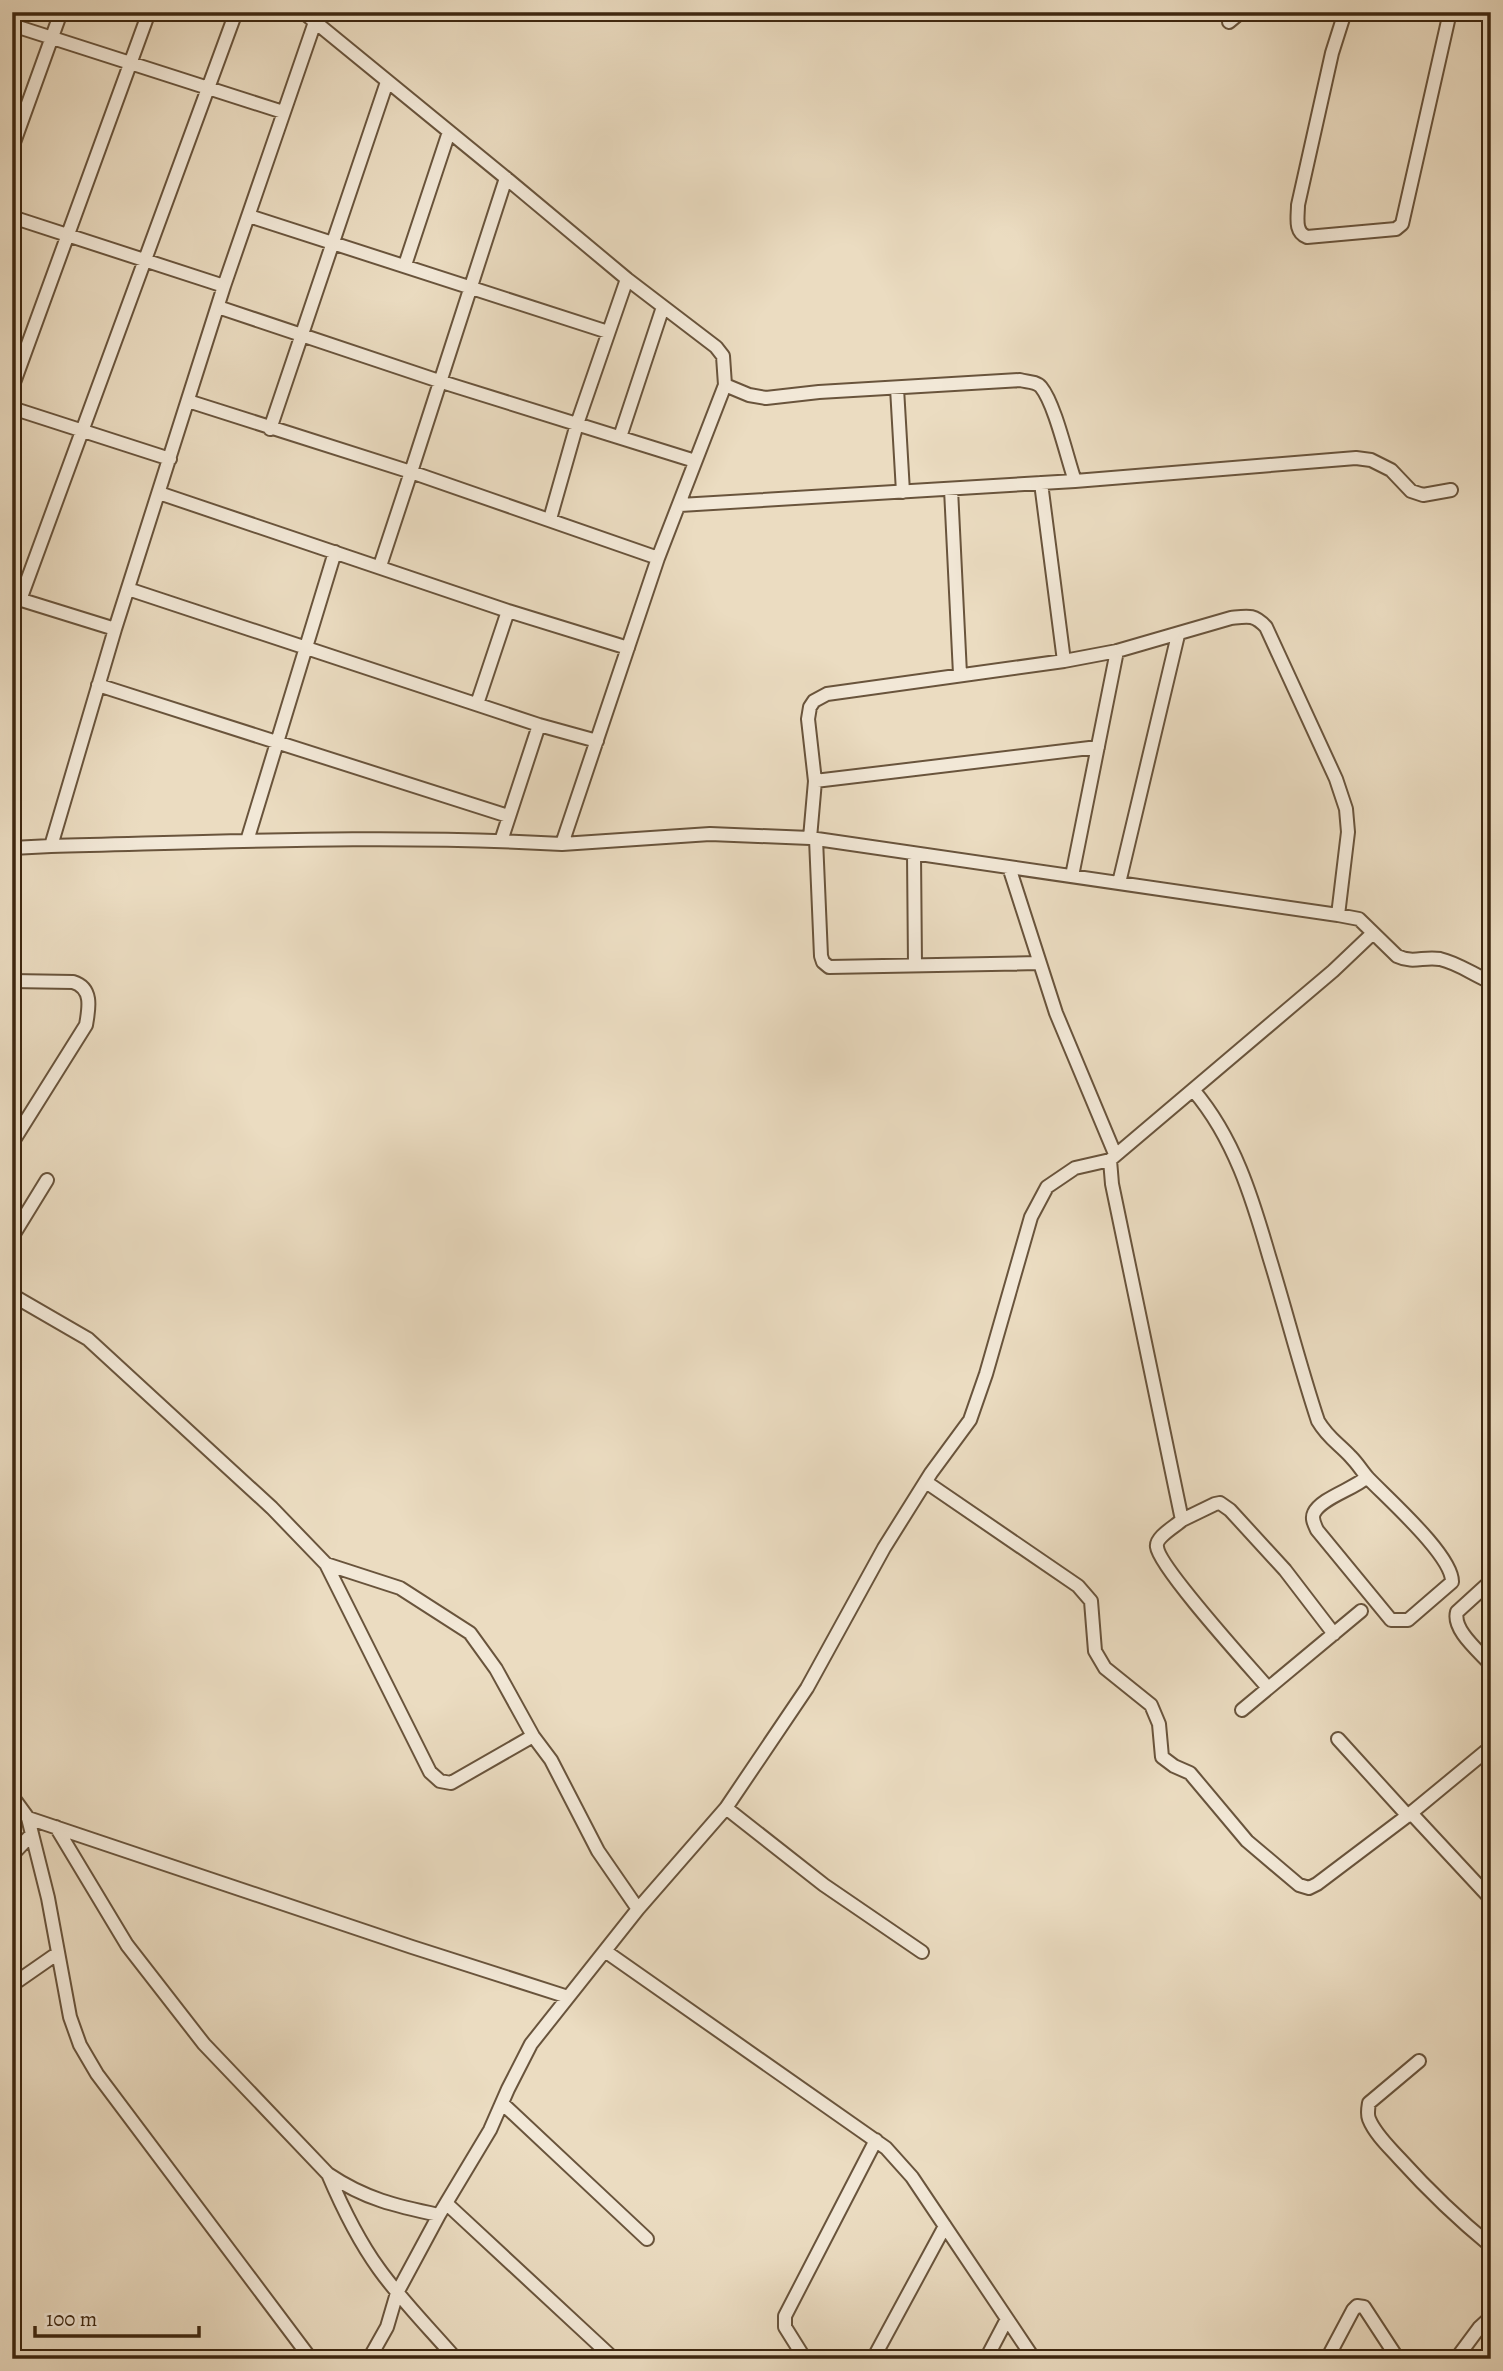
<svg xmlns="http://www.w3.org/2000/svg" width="1503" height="2371" font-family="Alegreya,serif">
  <rect width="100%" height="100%" fill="#ebdcc1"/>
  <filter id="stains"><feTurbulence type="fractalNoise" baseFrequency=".00286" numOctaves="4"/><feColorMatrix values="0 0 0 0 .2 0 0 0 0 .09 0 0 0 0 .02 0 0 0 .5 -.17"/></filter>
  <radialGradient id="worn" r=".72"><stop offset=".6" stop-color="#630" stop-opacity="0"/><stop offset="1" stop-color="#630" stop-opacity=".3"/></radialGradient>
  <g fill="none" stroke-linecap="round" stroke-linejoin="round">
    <!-- minor casing -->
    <g stroke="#69543c" stroke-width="16">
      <path id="minor" d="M1345,12L1332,53L1298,205C1298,217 1294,232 1307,237L1396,229L1402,224L1450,12
        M1229,22L1241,12
        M12,25L283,112
        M12,148L61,12
        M506,178L411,472L658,558
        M249,216L608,332
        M12,217L224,286L115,629L12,597
        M405,265L449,132
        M224,286L315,22
        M218,307L442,382L695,461
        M725,385L749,395L766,398L819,392L1020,380C1026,382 1036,381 1041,387C1055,404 1067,458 1075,481
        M12,388L149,12
        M897,388L903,492
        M188,401L411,472L380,566
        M12,408L170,459
        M270,429L387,82
        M620,437L663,307
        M1041,483L1064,661
        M951,489L960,674
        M159,493L508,611L628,648
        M680,505L1075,481L1356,458L1371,460L1391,470L1411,491L1423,495L1451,490
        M550,519L577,424L627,279
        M128,589L539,725L597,741
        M20,600L236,12
        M115,629L51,846C221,842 392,834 562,844L658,558L725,385L723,356L716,347L627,279L506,178L303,12
        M98,685L508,816
        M477,704L508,611
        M815,781L1098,747
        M810,838L815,781L808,719L810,707L814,701L827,694L1064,661L1117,651L1231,618C1248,616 1254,614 1266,627L1336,779L1346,809L1348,832L1338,915
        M816,839L821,956L823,962L829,967L1039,963
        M247,841L335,552
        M501,841L539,725
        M562,844L710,834L810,838L1338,915L1359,919L1397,956C1414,964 1423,956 1440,959C1458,963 1474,975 1491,982
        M12,848L51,846
        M914,854L915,965
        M1009,867L1056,1013L1115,1154
        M1072,876L1117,651
        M1119,883L1178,635
        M12,981L73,982C93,988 89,1008 86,1025L12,1143
        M1194,1091C1234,1138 1252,1197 1269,1256C1286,1311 1300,1367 1318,1421C1328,1438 1338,1443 1351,1457C1357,1463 1362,1471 1368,1478C1387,1498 1453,1556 1452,1582L1408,1620H1391L1317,1530C1315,1525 1311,1519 1314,1513C1321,1498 1354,1489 1367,1477
        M12,1237L47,1180
        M12,1295L88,1339L272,1508L326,1564L400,1588L470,1633L496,1669L533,1736L551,1760L598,1851L638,1909
        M926,1482L1078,1586L1091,1601L1095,1651L1105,1668L1151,1705L1159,1724L1162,1757L1174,1766L1190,1773L1247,1841L1299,1885L1309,1888L1317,1884L1411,1813L1491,1747
        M1182,1520L1215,1504L1220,1503L1230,1510L1285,1570L1334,1634
        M326,1564L430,1772L440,1781L451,1783L533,1736
        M1491,1581L1457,1612C1452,1630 1480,1652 1491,1665
        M1268,1688C1250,1667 1159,1567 1157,1547C1155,1537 1176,1526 1182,1520L1112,1184L1110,1160L1333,971L1373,933
        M1242,1710L1361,1611
        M1338,1739L1408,1816
        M12,1796L28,1818L48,1898L70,2017L80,2045L97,2074L311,2359
        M726,1808L824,1885L922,1952
        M1411,1813L1491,1899
        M28,1818L412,1947L568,1997
        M56,1827L127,1945L204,2044L328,2174C365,2199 396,2206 439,2215
        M12,1855L32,1834
        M605,1951L886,2148L912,2177L1034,2359
        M12,1985L58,1953
        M1419,2061L1369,2103C1368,2109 1367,2114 1369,2119C1375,2134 1389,2147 1399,2158C1428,2190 1458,2219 1491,2246
        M502,2103L647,2239
        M328,2174C342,2207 358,2240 379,2269C402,2301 430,2329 456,2359
        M447,2204L614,2359
        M369,2359L387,2327L397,2293L439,2215L490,2130L508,2089L531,2044L638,1909L726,1808L807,1688L884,1548L931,1473L970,1420L986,1374L1031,1217L1047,1187L1075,1168L1110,1160
        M805,2359L785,2327V2316L876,2140
        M873,2359L945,2226
        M986,2359L1007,2319
        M1327,2359L1353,2310L1357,2306L1364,2307L1398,2359
        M1456,2359L1479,2328L1491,2317"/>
    </g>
    <!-- minor -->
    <use href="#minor" stroke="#f2e8d7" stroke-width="12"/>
  </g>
  <!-- margin -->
  <rect width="1503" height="2371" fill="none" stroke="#ebdcc1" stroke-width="42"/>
  <rect x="14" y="14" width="1475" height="2343" fill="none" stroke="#3e2710" stroke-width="3.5"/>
  <rect x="21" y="21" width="1461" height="2329" fill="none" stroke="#3e2710" stroke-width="2"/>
  <!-- scale -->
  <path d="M35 2326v10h164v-10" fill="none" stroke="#3e2710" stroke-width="3.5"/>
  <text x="46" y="2326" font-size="21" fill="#3e2710" stroke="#f2e8d7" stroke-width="5" paint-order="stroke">100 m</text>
  <rect width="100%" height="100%" filter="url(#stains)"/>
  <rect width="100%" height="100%" fill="url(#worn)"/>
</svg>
